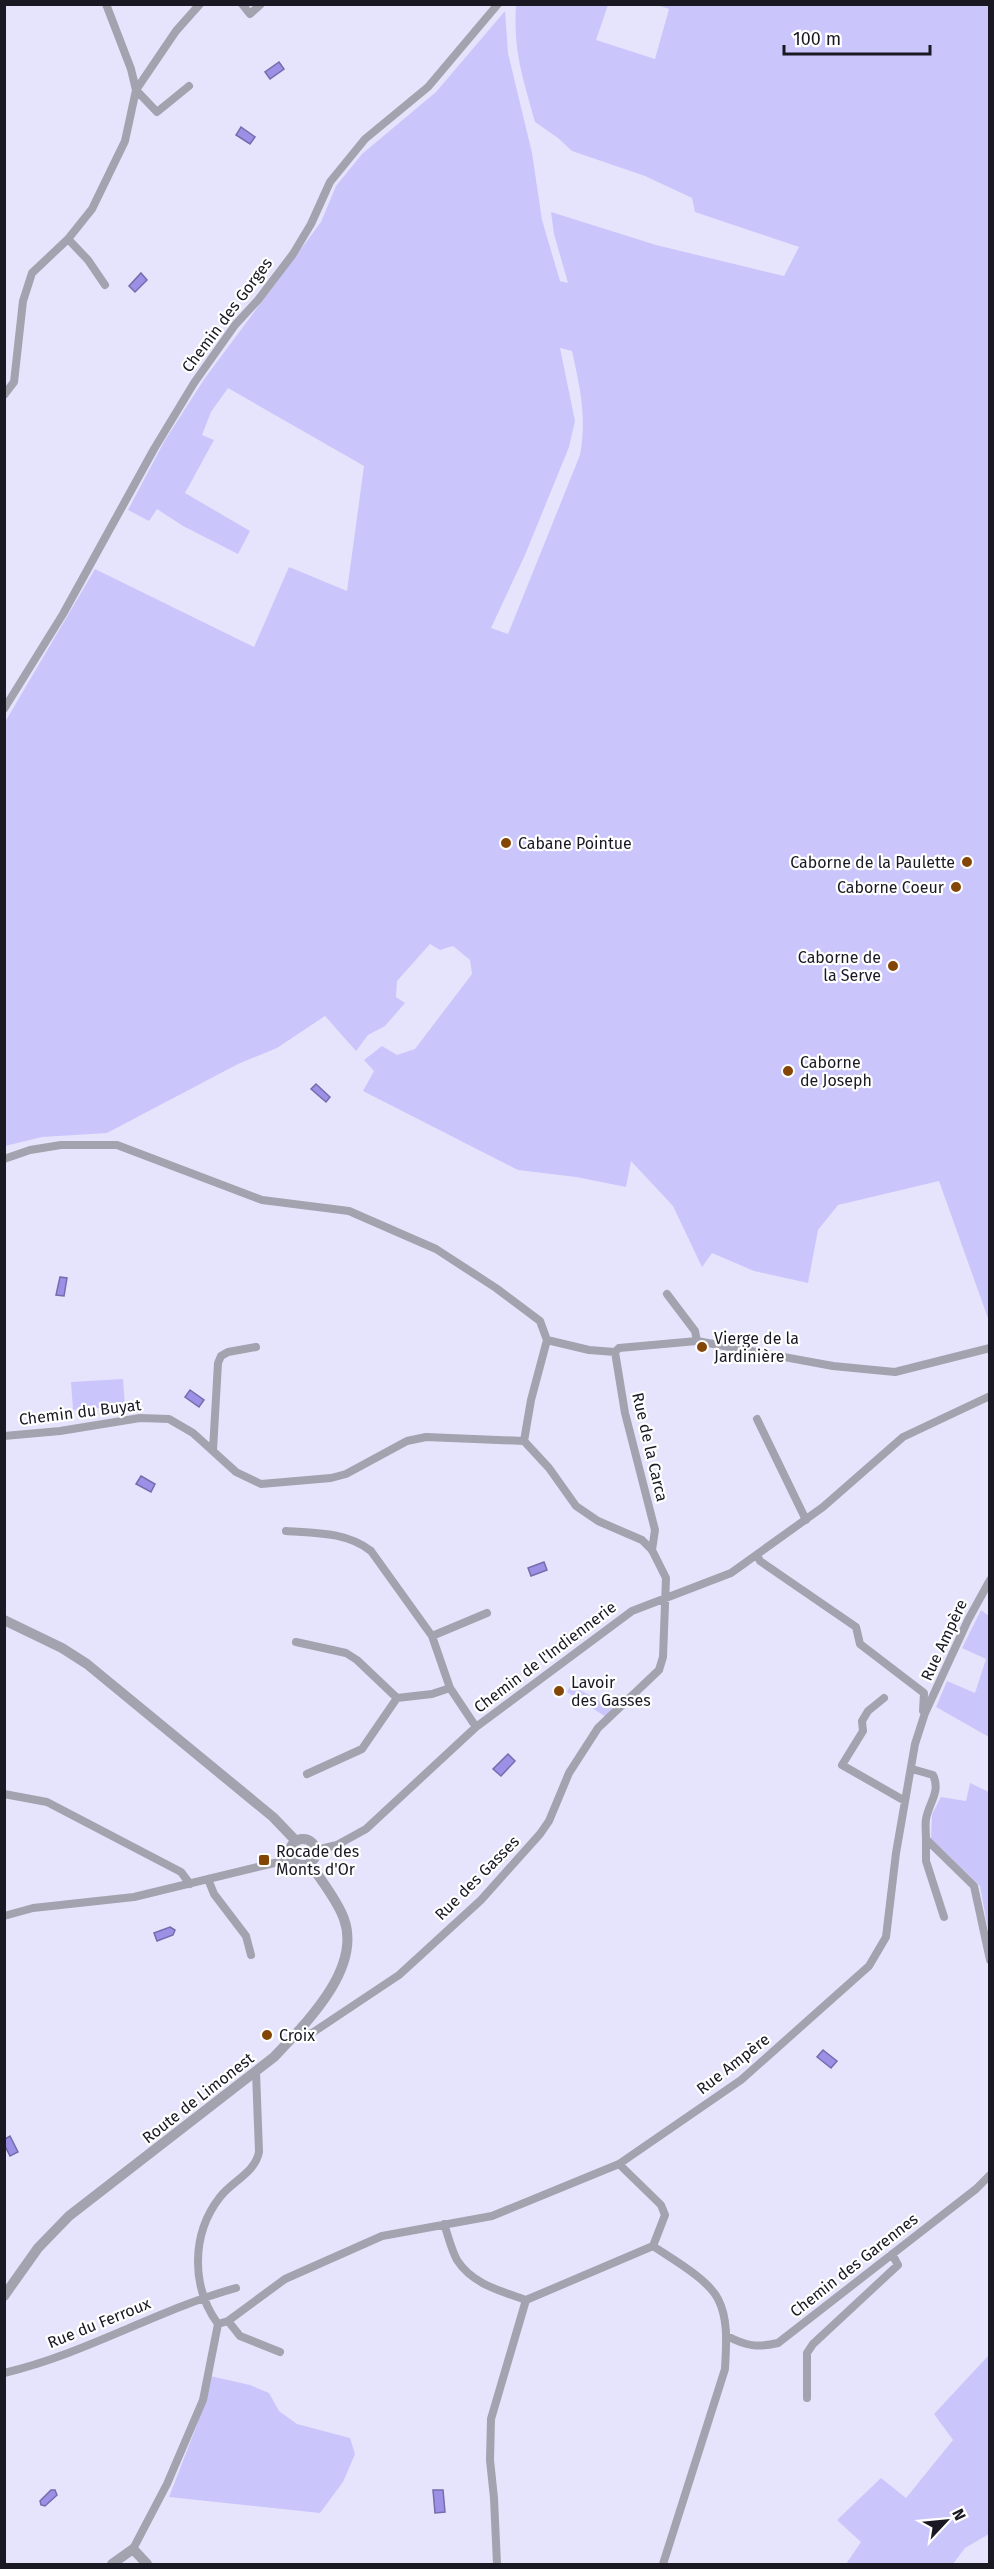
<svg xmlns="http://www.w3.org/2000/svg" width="994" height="2569" font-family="'Fira Sans',sans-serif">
  <rect width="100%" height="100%" fill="#e6e4fc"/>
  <!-- green -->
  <path fill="#cac6fc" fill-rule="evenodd" d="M516,5H608L596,40L655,59L669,9L657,5H989V1321L939,1181L838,1205L818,1230L808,1283L754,1271L712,1253L702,1267L673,1206L631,1161L626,1187L576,1177L518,1170L363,1091L374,1071L364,1060L382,1046L397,1055L415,1049L472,974L470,960L453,946L440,950L430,944L397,981L396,997L405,1003L385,1026L368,1035L356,1051L325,1016L277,1048L238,1064L107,1133L42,1137L5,1146V722L95,569L254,647L289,567L347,591L364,466L228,388L211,412L202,435L214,440L185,493L250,531L238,554L183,526L157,509L149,521L128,510L165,440L205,378L321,222L336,186L362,154L436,92L505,11L508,53L532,153L542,220L560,281L568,283L554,234L551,212L656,245L784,276L799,247L695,212L692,198L645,176L572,151L558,138L535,122C523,78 513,51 516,5ZM560,348L572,351C580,388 587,417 580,455L508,634L491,628L525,555L569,447L575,421Z
    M123,1379L125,1406L73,1410L71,1382Z
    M981,1610L989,1616V1737L936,1707L947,1681L975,1693L986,1659L962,1648Z
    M571,1685L615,1709L606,1717L567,1692Z
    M970,1783L989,1792V1935L980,1886L931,1839L932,1814L941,1797L966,1801Z
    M989,2355V2534L965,2548L953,2564H846L861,2542L837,2520L881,2478L906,2498L953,2440L934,2414Z
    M210,2376L250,2385L269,2393L279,2411L297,2424L350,2438L355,2454L343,2482L320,2513L169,2497L198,2422Z"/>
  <!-- water -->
  <path fill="#9b90e6" stroke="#746cac" stroke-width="1.5" d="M279,62L284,69L270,79L265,72Z
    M241,127L255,137L250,144L236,135Z
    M141,273L147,280L135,292L129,286Z
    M316,1084L330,1097L326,1102L311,1089Z
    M60,1277L67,1278L64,1296L56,1295Z
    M190,1390L204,1400L199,1407L185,1397Z
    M141,1476L155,1484L151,1492L136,1484Z
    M544,1562L547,1570L531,1576L528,1568Z
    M508,1754L515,1761L501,1776L493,1769Z
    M170,1927L175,1930L173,1935L157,1941L154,1933Z
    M823,2050L837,2061L831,2068L817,2057Z
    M10,2136L18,2152L10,2156L5,2146V2139Z
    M51,2490H55L57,2495L45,2506L41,2505L40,2501Z
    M433,2490H443L445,2512L435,2513Z"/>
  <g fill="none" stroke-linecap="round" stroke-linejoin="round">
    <!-- minor -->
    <path stroke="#a3a2af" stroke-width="8" d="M106,4L131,69L136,90L157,112L189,86
      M242,4L250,14L261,4
      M68,239L88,260L105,285
      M4,395L14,382L23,301L32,273L68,239L92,209L125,141L136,90L176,31L200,4
      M4,709L63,614L154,449L194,383L235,325L258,300L293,254L311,224L330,182L365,139L428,87L498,4
      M4,1159L30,1150L61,1145H117L262,1200L349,1211L436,1249L496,1288L540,1321L547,1340
      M667,1294L695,1331L697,1341
      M547,1340L589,1350L615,1352L619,1348L697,1341L833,1366L895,1372L990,1348
      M615,1352L625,1413L655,1530L652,1550
      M757,1419L806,1520
      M4,1436L60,1431L140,1418L169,1419L193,1433L236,1472L261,1484L331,1478L346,1474L407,1441L426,1437L524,1441
      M213,1450L218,1363L221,1356L228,1352L256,1347
      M286,1531C315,1533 347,1532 371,1551L432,1636L450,1688L476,1727
      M757,1555L760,1561L856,1627L860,1644L924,1693L923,1711L925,1713
      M432,1636L487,1613
      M296,1642L346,1653L357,1660L397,1698L432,1694L450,1688
      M884,1698L868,1711L862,1721L863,1731L842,1765L905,1801
      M912,1769L933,1775C941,1792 929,1802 926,1819C925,1825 926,1833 926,1839L974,1886L990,1960
      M307,1774L362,1749L397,1698
      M4,1794L47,1802L181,1872L190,1884
      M926,1839V1861L944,1917
      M316,1850L337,1845L366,1829L476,1727L632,1611L731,1573L823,1507L903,1437L990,1396
      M208,1879L214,1894L246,1936L251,1955
      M4,1916L33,1908L134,1897L291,1859
      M295,2035L312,2033L399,1975L481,1900L540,1834L549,1821L569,1773L598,1728L659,1670L663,1657L666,1578L652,1550L642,1540L598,1521L576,1506L549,1468L524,1441L531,1400L547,1340
      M444,2224C448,2235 451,2249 457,2260C472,2284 501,2291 526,2300
      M653,2246C672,2259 708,2279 718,2299C729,2320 726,2347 725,2369L663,2564
      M526,2300L653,2246L665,2215L661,2205L619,2164
      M228,2321L240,2336L280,2352
      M218,2324L228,2321L285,2279L382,2236L492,2216L619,2164L741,2080L869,1966L886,1937L896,1853L915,1744L925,1713L968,1620L990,1580
      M218,2324C191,2287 191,2234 220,2197C232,2181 255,2173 259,2152L256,2072
      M727,2336C746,2346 758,2348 778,2343L976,2189L990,2175
      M4,2373C85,2354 157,2310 236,2288
      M807,2398V2353L813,2344L898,2265L892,2254
      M133,2549L167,2484L203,2400L218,2324
      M497,2564L494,2498L490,2460L491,2419L526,2300"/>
    <!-- tertiary -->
    <path stroke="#a3a2af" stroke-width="10" d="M4,1620L62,1648L87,1664L273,1817L296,1841
      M290 1852a13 13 0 1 1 26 0a13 13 0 1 1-26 0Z
      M4,2296L38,2248L69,2216L274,2057C306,2023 362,1969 344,1919C337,1899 321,1881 310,1863
      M112,2564L133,2549L147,2564"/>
  </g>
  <!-- markers -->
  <g fill="#844606" stroke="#fff" stroke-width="2">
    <circle cx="506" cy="843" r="6"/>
    <circle cx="967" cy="862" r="6"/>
    <circle cx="956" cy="887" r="6"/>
    <circle cx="893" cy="966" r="6"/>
    <circle cx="788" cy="1071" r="6"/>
    <circle cx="702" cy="1347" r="6"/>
    <circle cx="559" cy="1691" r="6"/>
    <rect x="258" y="1854" width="12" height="12" rx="3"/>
    <circle cx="267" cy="2035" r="6"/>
  </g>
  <g text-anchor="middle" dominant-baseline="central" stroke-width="4.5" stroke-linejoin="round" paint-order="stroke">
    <!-- street labels -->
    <g font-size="16" fill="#191823" stroke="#fff">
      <text transform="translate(227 315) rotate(-53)">Chemin des Gorges</text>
      <text transform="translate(80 1412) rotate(-7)">Chemin du Buyat</text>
      <text transform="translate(650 1447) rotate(77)">Rue de la Carca</text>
      <text transform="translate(944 1640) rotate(-65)">Rue Ampère</text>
      <text transform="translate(545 1657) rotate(-37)">Chemin de l'Indiennerie</text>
      <text transform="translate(477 1878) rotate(-45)">Rue des Gasses</text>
      <text transform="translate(733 2064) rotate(-38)">Rue Ampère</text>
      <text transform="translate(198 2098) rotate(-38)">Route de Limonest</text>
      <text transform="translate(854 2265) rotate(-38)">Chemin des Garennes</text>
      <text transform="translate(99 2323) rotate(-22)">Rue du Ferroux</text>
    </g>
    <!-- poi labels -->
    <g font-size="16" fill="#191823" stroke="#fff" text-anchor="start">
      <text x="518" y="843">Cabane Pointue</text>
      <text x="955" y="862" text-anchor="end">Caborne de la Paulette</text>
      <text x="944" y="887" text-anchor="end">Caborne Coeur</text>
      <text x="881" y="957" text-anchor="end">Caborne de<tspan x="881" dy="18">la Serve</tspan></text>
      <text x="800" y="1062">Caborne<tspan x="800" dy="18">de Joseph</tspan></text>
      <text x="714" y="1338">Vierge de la<tspan x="714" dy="18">Jardinière</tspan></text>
      <text x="571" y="1682">Lavoir<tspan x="571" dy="18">des Gasses</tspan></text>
      <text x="276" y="1851">Rocade des<tspan x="276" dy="18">Monts d'Or</tspan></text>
      <text x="279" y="2035">Croix</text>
    </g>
  </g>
  <!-- border -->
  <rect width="994" height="2569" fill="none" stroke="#191823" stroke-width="12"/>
  <!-- north arrow -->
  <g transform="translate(946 2521) rotate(64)" stroke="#ffffff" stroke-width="4.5" paint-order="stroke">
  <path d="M0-4.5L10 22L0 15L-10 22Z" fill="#191823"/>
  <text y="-9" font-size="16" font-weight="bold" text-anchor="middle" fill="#191823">N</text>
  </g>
  <!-- scale -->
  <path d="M784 45v9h146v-9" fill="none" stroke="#191823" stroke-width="3"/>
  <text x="793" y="45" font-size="18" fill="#191823" stroke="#ffffff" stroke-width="4.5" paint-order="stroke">100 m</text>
</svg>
